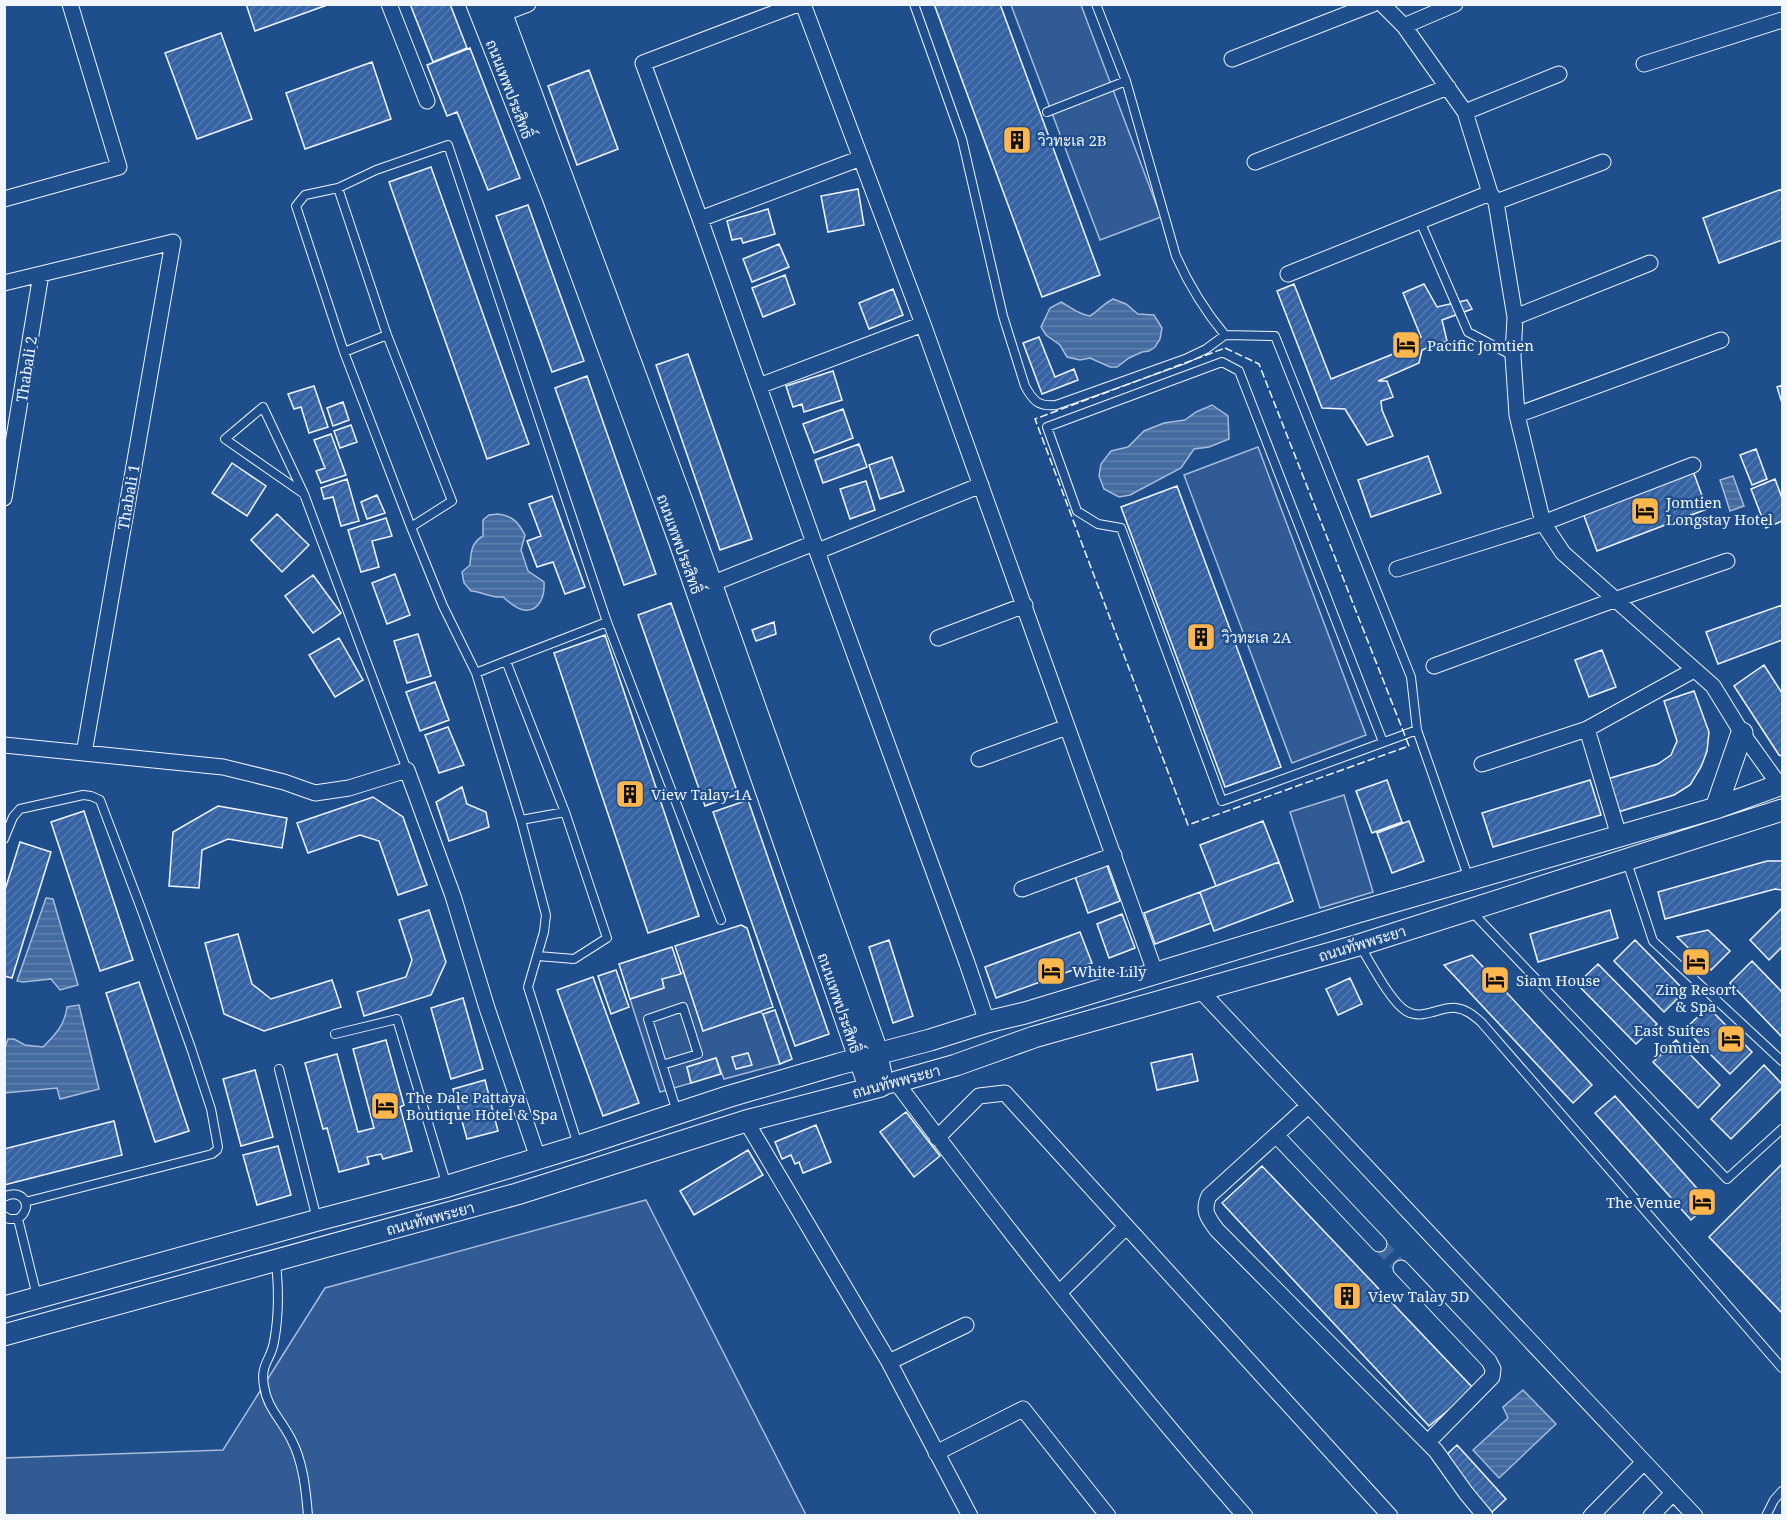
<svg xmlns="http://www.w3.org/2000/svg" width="1787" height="1520" font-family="'Noto Serif',Sarabun,serif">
  <defs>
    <pattern id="water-rules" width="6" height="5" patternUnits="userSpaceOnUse" patternTransform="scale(1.5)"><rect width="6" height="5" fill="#446ba0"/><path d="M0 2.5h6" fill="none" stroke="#5f81ae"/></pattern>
    <pattern id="building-hatch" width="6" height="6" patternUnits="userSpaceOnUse" patternTransform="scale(1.5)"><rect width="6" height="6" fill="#3563a3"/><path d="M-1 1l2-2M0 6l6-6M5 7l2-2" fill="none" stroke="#537ab1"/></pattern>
  </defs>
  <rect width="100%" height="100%" fill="#1f4e8c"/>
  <!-- built -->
  <path fill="#305b95" stroke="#a8bbd7" stroke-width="1.5" d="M1011,5H1081L1161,217L1100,240Z
    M1258,447L1366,735L1292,763L1184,475Z
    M1344,795L1373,892L1320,908L1290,812Z
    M684,972L703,1030L760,1012L763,1014L780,1064L724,1079L716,1058L687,1067L691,1083L660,1092L630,999L664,988L662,979Z
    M646,1200L806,1515H5L4,1458L223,1450L325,1288Z"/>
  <!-- water -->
  <path fill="url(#water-rules)" stroke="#a8bbd7" stroke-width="1.5" d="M1113,299L1126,304L1138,314L1154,315L1162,328L1160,339L1155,347L1149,351L1142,352L1129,358L1117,367H1110L1090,358L1080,360L1067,357L1060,345L1046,335L1041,327L1050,308L1061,302C1072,308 1078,314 1090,316C1100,310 1101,305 1113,299Z
    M1212,405L1228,416L1229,439L1209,447L1194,449L1181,468L1130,495L1119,497L1104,489L1099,476L1101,464L1111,451L1128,447L1144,431L1164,423L1185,420L1196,412Z
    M1733,476L1744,506L1730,511L1720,480Z
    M498,514C513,516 518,522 525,535L521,550L528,571L544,582C545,595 540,612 524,610C516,609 509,602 503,597C490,598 484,592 471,591L464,583L462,572L470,565C471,552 471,543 483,536V520L489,515Z
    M46,898L53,899L78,985L60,990L51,979L23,982L17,981Z
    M79,1005L99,1089L60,1099L57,1088L5,1093V1048L8,1039H14L25,1045L43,1047C55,1035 65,1025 67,1007Z
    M1523,1390L1556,1424L1499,1478L1473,1450L1508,1418L1503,1407Z"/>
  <!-- building -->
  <path fill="url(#building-hatch)" stroke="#f2f6ff" stroke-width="1.5" d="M246,4H330L255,31Z
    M410,4H450L467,48L433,62Z
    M934,4H1000L1100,275L1042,297Z
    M221,33L252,119L197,139L165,53Z
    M470,48L520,178L488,190L457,112L447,116L427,65Z
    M372,62L391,119L305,149L286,93Z
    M589,70L618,149L577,165L548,86Z
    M431,167L529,444L487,459L389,182Z
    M858,189L864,225L828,232L821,196Z
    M1782,189V240L1719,263L1703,218Z
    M528,205L584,361L552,372L496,216Z
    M768,209L775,234L743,243L741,238L732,240L727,221Z
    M779,244L789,267L752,282L743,259Z
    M785,275L795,304L763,317L752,288Z
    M1294,284L1331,379L1413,346L1411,341L1421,337L1403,293L1424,284L1437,307L1467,300L1472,309L1442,320L1447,341L1422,350L1419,363L1378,381H1387L1393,397L1381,401L1382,410L1393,436L1367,445L1345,409L1322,408L1277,291Z
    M893,289L903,315L869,329L859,303Z
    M1039,337L1055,377L1074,369L1078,380L1042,394L1023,343Z
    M688,354L752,539L720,550L656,365Z
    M833,371L842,400L804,412L802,404L793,407L786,386Z
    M587,376L656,574L624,585L555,388Z
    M1782,385V403L1777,387Z
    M314,386L328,427L309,433L301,407L294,409L288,394Z
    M343,402L349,420L333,426L327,408Z
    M843,409L853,438L814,453L803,424Z
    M351,425L357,442L340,448L334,431Z
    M331,434L346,475L321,483L316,471L325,468L314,440Z
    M859,444L867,467L823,483L815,460Z
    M1756,449L1767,479L1752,485L1740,455Z
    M1428,456L1441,493L1371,517L1358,480Z
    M892,457L904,491L880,499L869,465Z
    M232,463L266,486L247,516L212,493Z
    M1693,471L1707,509L1597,551L1583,513Z
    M347,479L359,521L341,526L333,497L324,499L321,488Z
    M1775,479L1782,498V521L1766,528L1751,489Z
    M866,481L875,510L850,519L840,489Z
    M1177,486L1281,767L1225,787L1121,507Z
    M377,495L385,513L367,519L361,502Z
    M552,496L585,587L565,594L553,562L537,567L527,541L541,536L529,504Z
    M277,514L309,545L282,572L251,540Z
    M386,518L392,536L372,541L379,567L361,572L348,530Z
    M395,574L410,615L387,624L372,583Z
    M313,575L341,613L313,633L285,596Z
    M671,603L738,794L705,806L638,615Z
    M1782,605V640L1718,664L1706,632Z
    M774,622L776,634L756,641L752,630Z
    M418,634L431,676L407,683L394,641Z
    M605,635L699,916L648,933L554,653Z
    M339,638L363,680L335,697L309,655Z
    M1602,650L1616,687L1589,697L1575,660Z
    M1764,665L1782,693V756L1779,755L1734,686Z
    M435,682L449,720L420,731L406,692Z
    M1694,691L1709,732L1707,751L1701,767L1690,785L1674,795L1618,812L1607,779L1658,764L1671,755L1677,741L1664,701Z
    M448,727L464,765L439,773L425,735Z
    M1387,780L1402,822L1372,833L1356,791Z
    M1590,780L1601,815L1493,847L1482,813Z
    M462,787L467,804L486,812L489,827L449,841L436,802Z
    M373,797L403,817L427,885L398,895L379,841L360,835L308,853L297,823Z
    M748,800L829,1034L795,1046L713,812Z
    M218,806L287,818L282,848L228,839L202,850L199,888L169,886L173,832Z
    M84,811L133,960L100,971L51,822Z
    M1263,821L1279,862L1216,886L1200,845Z
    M1409,821L1424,861L1392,873L1377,833Z
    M20,842L51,852L12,978L4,976V893Z
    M1767,861H1782V890L1775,889L1665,919L1658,892Z
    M1279,862L1293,901L1214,931L1200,892Z
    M1106,863L1120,901L1088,913L1074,874Z
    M1200,892L1211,923L1155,944L1144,913Z
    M1782,908V947L1769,960L1750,940Z
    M429,910L446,962L431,995L364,1016L357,992L406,977L412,960L399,920Z
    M1610,910L1618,938L1538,962L1530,934Z
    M1122,914L1135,948L1109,958L1097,924Z
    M741,925L747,928L773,1007L703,1031L675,946Z
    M1708,930L1730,951L1711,970L1677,937Z
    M1080,932L1092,963L996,998L985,967Z
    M238,934L252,984L271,999L332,980L341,1007L264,1031L224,1014L205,943Z
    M889,940L913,1016L893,1023L869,947Z
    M1635,940L1685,991L1664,1012L1614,961Z
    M672,947L681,974L662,979L664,988L630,999L619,964Z
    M1472,955L1592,1085L1573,1103L1444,965Z
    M1752,961L1782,992V1037L1730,983Z
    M1598,964L1657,1024L1636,1044L1577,984Z
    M616,970L629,1007L611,1014L598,976Z
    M593,977L639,1103L603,1116L557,990Z
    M1350,978L1362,1004L1338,1015L1326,989Z
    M139,982L189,1131L155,1142L106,993Z
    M463,998L483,1069L451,1079L431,1008Z
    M1708,1007L1752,1052L1730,1074L1685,1029Z
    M775,1010L792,1059L780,1064L763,1014Z
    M386,1040L404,1105L400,1107L412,1151L383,1159L381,1154L367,1157L369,1164L339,1172L327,1128L323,1129L305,1063L337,1054L358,1132L374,1128L353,1049Z
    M1676,1040L1720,1085L1698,1108L1653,1062Z
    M748,1053L752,1065L736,1069L732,1057Z
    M1192,1054L1198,1081L1157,1090L1151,1063Z
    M716,1058L721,1074L691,1083L687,1067Z
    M1764,1065L1782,1084V1088L1731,1139L1711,1119Z
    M255,1070L273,1137L241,1146L223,1079Z
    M485,1080L498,1131L467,1139L453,1089Z
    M1615,1096L1710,1203L1691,1220L1595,1113Z
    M906,1112L940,1156L914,1177L880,1132Z
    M114,1121L122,1155L4,1185V1149Z
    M816,1125L831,1162L803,1173L799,1162L795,1164L791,1155L782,1159L775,1142Z
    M278,1146L291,1195L257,1205L243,1155Z
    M748,1150L763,1175L694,1215L680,1191Z
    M1782,1164V1313L1709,1237Z
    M1262,1166L1474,1389L1429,1426L1222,1203Z
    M1457,1445L1506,1499L1492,1512L1443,1458Z"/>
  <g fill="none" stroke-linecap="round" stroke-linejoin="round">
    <!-- minor-tunnel -->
    <path stroke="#3f679d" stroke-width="15" stroke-dasharray="15 8" stroke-linecap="butt" d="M1379,1244L1401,1268"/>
    <!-- service casing -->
    <g stroke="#f2f6ff" stroke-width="10">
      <path id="service" d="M914,4L962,139L1003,316L1025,386C1033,401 1039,407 1056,405L1185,359L1206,349L1225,335
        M1096,4L1126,81L1176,256C1189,285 1204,310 1225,335L1275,336L1411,677L1417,730L1469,879
        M1047,112L1126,81
        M338,188L387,335L452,501L411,527
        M1420,221L1468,332L1513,356
        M344,352L387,335
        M304,494L225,439L263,407L304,494L407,770
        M506,661L607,622
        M476,673L506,661L565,812L607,938L574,959L538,956
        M1383,742L1239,371L1222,362L1047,427L1077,511L1098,524L1121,528L1222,801C1287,778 1352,754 1417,730
        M521,820L565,812
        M4,839L13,817L20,809L83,795L91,796L100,800L142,911L191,1048L211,1109L218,1147L217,1150L212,1154L25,1202
        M1627,862L1653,941L1782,1061
        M1472,912L1727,1179L1782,1129
        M1360,946C1371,963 1390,1001 1406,1011C1422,1021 1440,1006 1456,1008C1466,1009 1474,1016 1481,1022L1782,1368
        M335,1034L397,1019L447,1186
        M662,1065L698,1054L683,1007L648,1019L677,1112
        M279,1069L317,1219
        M578,1145L528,987L544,932L546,915L521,820L476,673L443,606L411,527L344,352L296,206L305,195L338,188L376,170L448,145L607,622L721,920
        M4,1197C22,1187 35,1207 18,1219H9L4,1216
        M18,1219L37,1296
        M276,1263C279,1290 279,1315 274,1342C271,1360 260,1364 264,1386C267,1408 281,1419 291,1439C303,1461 306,1490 308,1516
        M1766,1516L1774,1500L1782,1491"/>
    </g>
    <!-- minor casing -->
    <g stroke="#f2f6ff" stroke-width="17">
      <path id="minor" d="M389,4L427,101
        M798,4L643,63L700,219L814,543L967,963L987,1022
        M803,4L923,324L1155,972
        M1382,4L1404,26L1465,112L1490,193L1496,202L1515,317L1513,356L1517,415L1543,523L1563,553L1713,686L1742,733L1780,786
        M502,14L528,4
        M1404,26L1455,4
        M1232,59L1373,4
        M1644,64L1782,20
        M1465,112L1559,74
        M1255,162L1448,87
        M4,199L119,167L70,4
        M1496,202L1603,162
        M700,219L861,158
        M1288,274L1490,193
        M4,283L173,242L84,753
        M1515,317L1650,263
        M759,386L923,324
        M1517,415L1721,340
        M4,498L41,274
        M818,551L981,485
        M1397,569L1543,523L1693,465
        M711,584L814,543
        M938,638L1025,605
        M1434,666L1614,600L1727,561
        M1587,729L1619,836
        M4,745L223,767L284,782L315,793L349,788L407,770L453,896L487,1008L538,1158
        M979,759L1067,727
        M1482,764L1587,729L1694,670
        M1022,889L1114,855
        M1199,989L1695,1516
        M896,1082C1007,1230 1123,1377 1245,1516
        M1308,1106L1209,1196C1202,1211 1208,1218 1217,1230L1436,1451L1466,1493L1485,1516
        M746,1121L889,1362L970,1516
        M1276,1135L1379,1244
        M937,1138L979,1096L1005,1093L1390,1516
        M1401,1268L1489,1361L1493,1369L1492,1377L1428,1442
        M1060,1292L1126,1227
        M889,1362L966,1325
        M936,1453L1023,1409L1108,1516
        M1591,1516L1644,1462
        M1651,1516L1673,1493"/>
    </g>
    <!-- tertiary casing -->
    <g stroke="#f2f6ff" stroke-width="20">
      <path id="tertiary" d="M878,1054L885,1085L896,1082"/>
    </g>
    <!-- secondary casing -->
    <g stroke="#f2f6ff" stroke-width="23">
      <path id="secondary" d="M477,4L553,197L680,543L870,1089
        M498,4L683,504L878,1054
        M1716,808L1742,733
        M896,1082L956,1065L1034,1037L1359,945L1782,810
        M4,1307L318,1220L448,1186L579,1146L727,1097L839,1064L930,1040L987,1022L1025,1013L1358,912L1716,808L1782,784
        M4,1335L517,1194L746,1121L881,1086"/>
    </g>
    <!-- service -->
    <use href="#service" stroke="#1f4e8c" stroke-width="8"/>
    <!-- minor -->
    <use href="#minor" stroke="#1f4e8c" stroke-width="15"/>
    <!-- tertiary -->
    <use href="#tertiary" stroke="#1f4e8c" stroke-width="18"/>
    <!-- secondary -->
    <use href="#secondary" stroke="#1f4e8c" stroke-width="21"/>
    <!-- fence -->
    <path stroke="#f2f6ff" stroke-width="1.5" stroke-dasharray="8 3" stroke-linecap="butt" d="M1225,348L1259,364L1409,746L1188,825L1035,419Z"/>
  </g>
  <!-- icons -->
  <defs>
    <g id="building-square" transform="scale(1.5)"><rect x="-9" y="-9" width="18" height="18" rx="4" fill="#ffb74d" stroke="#1f4e8c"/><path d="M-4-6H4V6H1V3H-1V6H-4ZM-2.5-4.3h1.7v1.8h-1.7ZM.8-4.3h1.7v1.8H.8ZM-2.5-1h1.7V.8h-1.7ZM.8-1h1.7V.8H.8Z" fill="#111"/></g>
    <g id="hotel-square" transform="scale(1.5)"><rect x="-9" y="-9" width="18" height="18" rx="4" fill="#ffb74d" stroke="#1f4e8c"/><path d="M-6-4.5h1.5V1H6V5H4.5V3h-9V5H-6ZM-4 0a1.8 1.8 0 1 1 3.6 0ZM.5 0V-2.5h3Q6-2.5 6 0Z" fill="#111"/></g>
  </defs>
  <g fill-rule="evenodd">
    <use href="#building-square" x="1017" y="140"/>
    <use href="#hotel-square" x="1406" y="345"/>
    <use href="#hotel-square" x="1645" y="511"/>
    <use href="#building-square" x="1201" y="637"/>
    <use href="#building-square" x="630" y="794"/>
    <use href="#hotel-square" x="1696" y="962"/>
    <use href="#hotel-square" x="1051" y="971"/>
    <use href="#hotel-square" x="1495" y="980"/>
    <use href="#hotel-square" x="1731" y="1039"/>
    <use href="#hotel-square" x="385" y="1106"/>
    <use href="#hotel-square" x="1702" y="1202"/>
    <use href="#building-square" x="1347" y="1296"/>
  </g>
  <g text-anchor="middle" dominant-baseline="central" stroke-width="4.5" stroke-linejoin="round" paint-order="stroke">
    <!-- street labels -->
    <g font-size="15" fill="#f2f6ff" stroke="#1f4e8c">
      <text transform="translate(510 89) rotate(69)">ถนนเทพประสิทธิ์</text>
      <text transform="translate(26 369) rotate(-81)">Thabali 2</text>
      <text transform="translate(128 497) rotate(-80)">Thabali 1</text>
      <text transform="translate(680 544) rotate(70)">ถนนเทพประสิทธิ์</text>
      <text transform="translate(1362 943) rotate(-17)">ถนนทัพพระยา</text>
      <text transform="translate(840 1003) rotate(71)">ถนนเทพประสิทธิ์</text>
      <text transform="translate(896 1081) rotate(-15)">ถนนทัพพระยา</text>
      <text transform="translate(430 1218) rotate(-15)">ถนนทัพพระยา</text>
    </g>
    <!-- poi labels -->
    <g font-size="15" fill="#f2f6ff" stroke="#1f4e8c" text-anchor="start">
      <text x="1038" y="140">วิวทะเล 2B</text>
      <text x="1427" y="345">Pacific Jomtien</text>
      <text x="1666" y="502">Jomtien<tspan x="1666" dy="17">Longstay Hotel</tspan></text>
      <text x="1222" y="637">วิวทะเล 2A</text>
      <text x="651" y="794">View Talay 1A</text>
      <text x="1072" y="971">White Lily</text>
      <text x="1516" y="980">Siam House</text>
      <text x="1696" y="989" text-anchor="middle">Zing Resort<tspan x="1696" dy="17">&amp; Spa</tspan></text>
      <text x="1710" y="1030" text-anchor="end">East Suites<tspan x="1710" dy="17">Jomtien</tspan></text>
      <text x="406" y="1097">The Dale Pattaya<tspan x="406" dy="17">Boutique Hotel &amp; Spa</tspan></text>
      <text x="1681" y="1202" text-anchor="end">The Venue</text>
      <text x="1368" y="1296">View Talay 5D</text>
    </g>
  </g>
  <!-- border -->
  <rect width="1787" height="1520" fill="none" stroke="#f2f6ff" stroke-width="12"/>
</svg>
